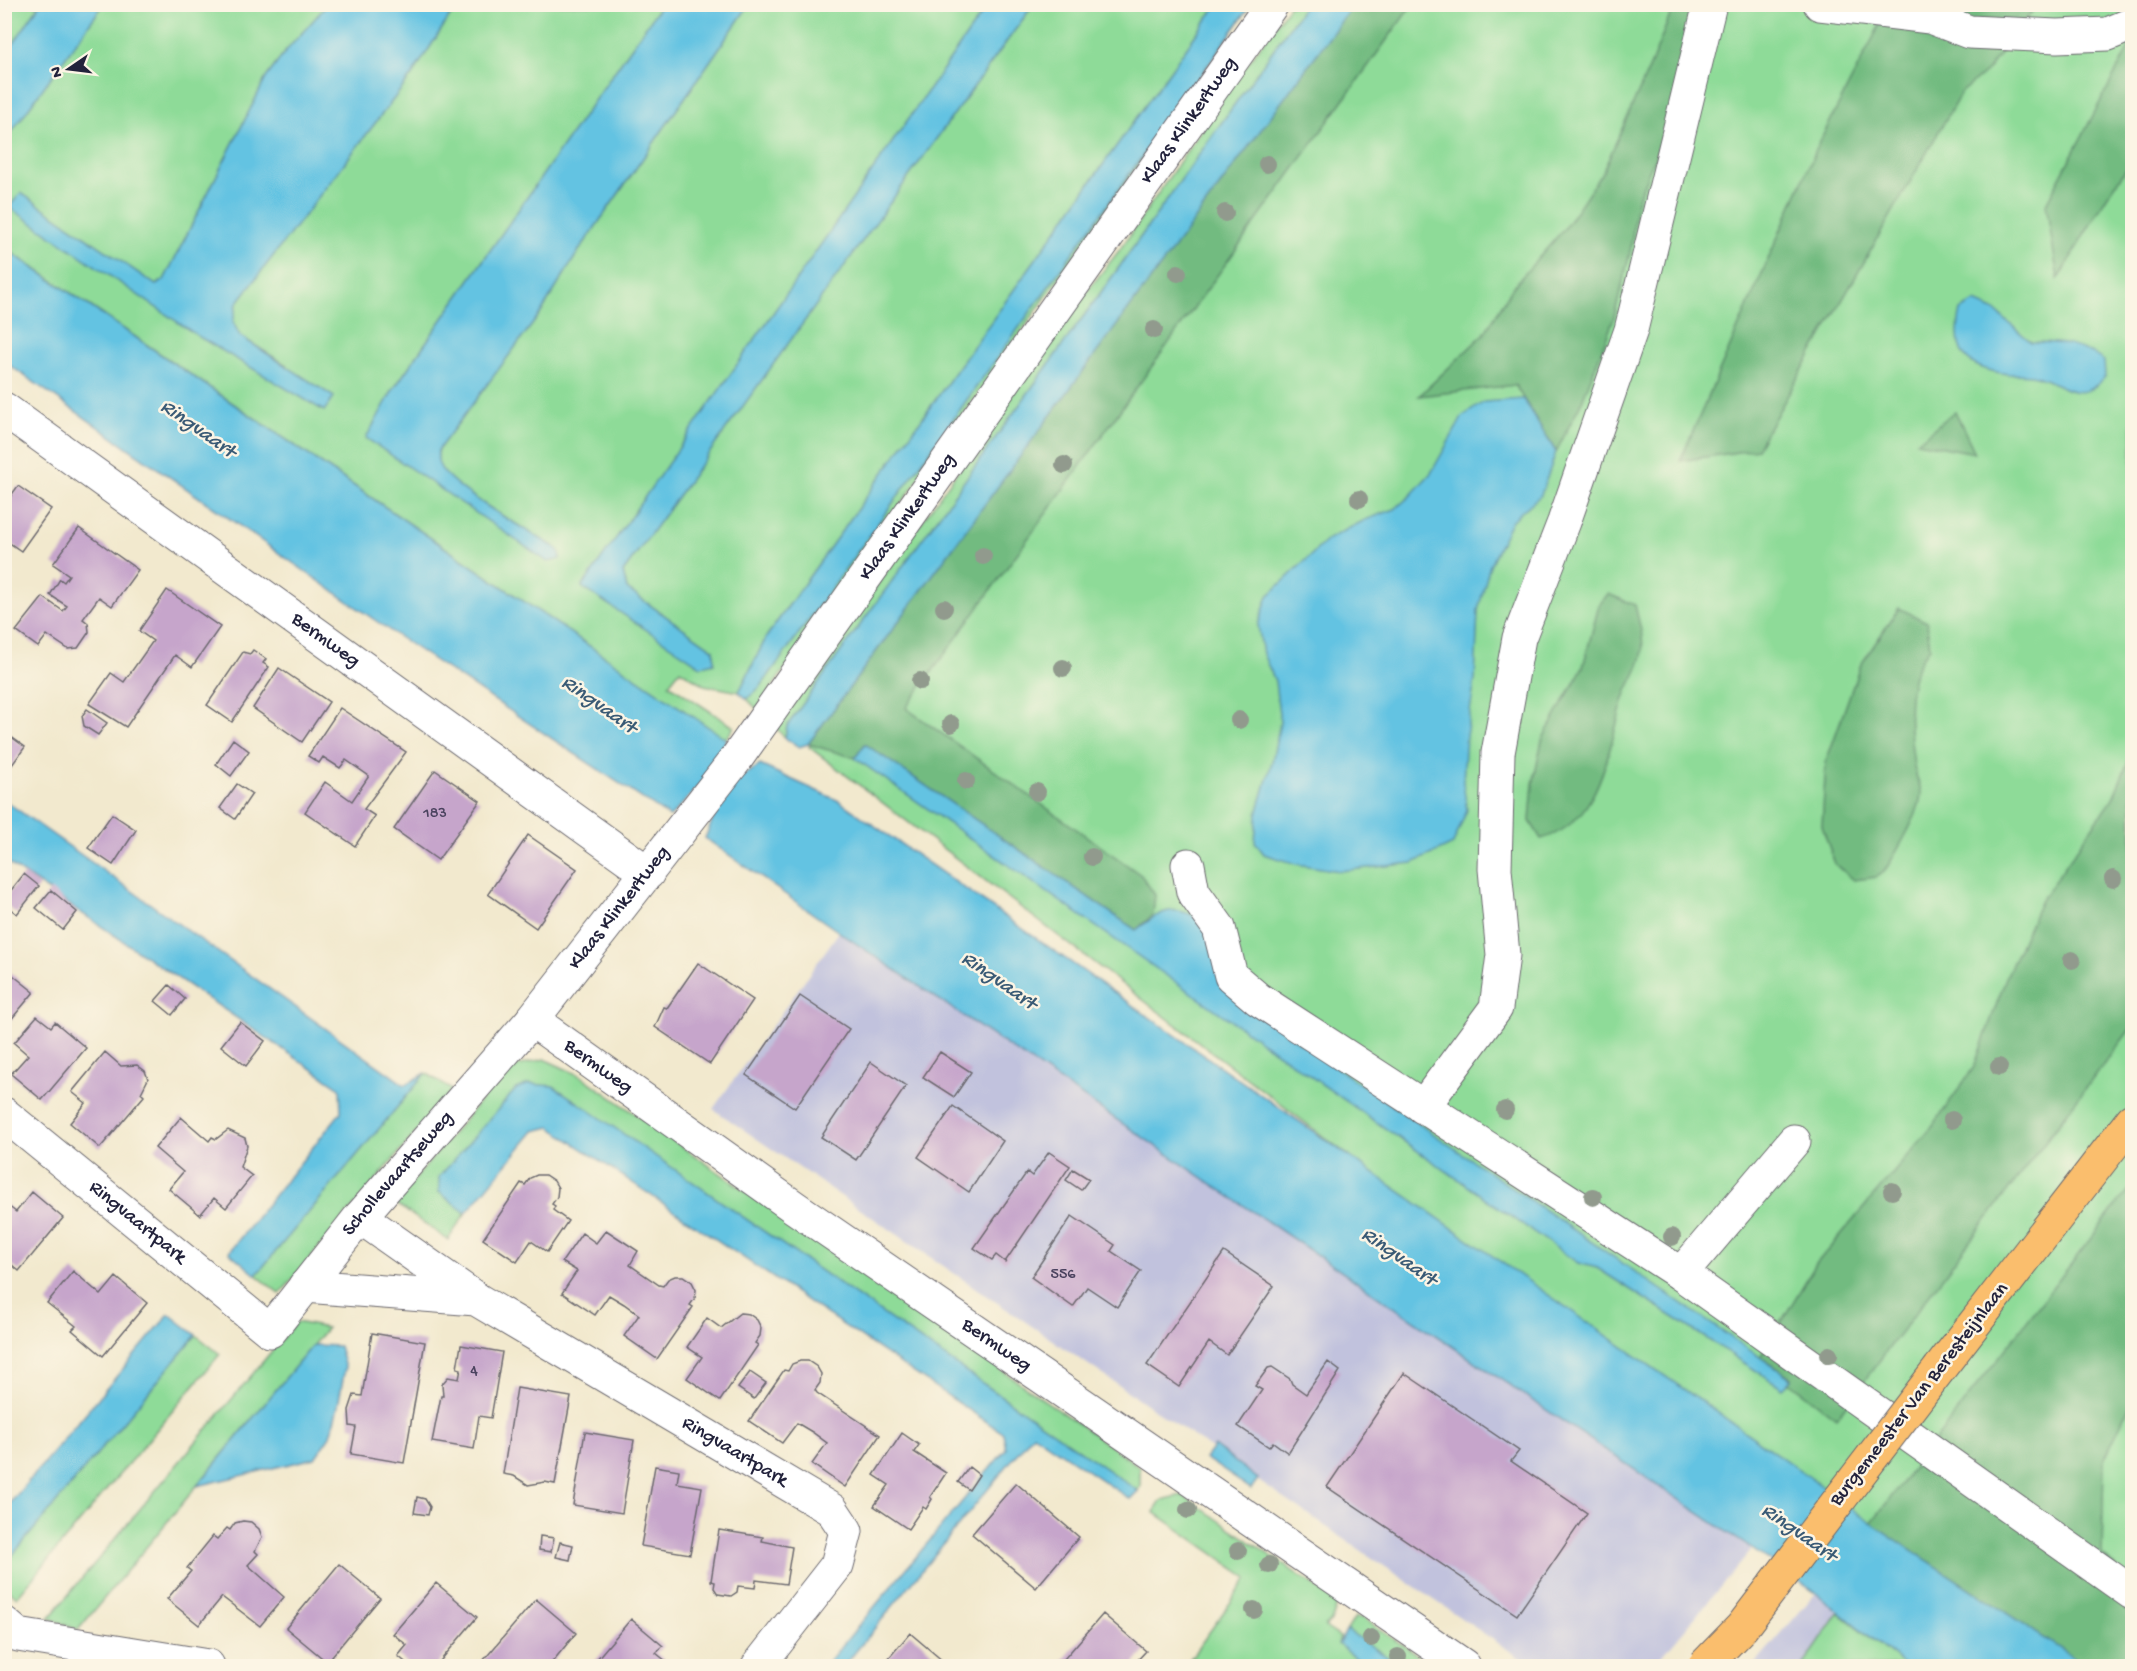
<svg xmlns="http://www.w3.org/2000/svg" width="2137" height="1671" font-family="'Gochi Hand',sans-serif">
  <rect width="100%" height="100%" fill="#fcf5e5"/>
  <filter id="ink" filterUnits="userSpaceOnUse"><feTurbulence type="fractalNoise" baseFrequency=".0167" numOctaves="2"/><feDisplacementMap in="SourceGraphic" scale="12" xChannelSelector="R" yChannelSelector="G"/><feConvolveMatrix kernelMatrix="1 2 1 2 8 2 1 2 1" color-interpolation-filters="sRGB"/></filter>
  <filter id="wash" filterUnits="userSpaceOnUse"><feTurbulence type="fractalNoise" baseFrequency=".008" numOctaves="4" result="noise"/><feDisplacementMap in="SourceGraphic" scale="24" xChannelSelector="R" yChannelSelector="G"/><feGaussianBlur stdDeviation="1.35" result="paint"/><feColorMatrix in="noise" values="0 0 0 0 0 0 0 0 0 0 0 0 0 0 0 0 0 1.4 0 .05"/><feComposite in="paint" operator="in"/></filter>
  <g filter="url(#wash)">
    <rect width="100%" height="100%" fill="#f2e9ce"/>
    <!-- industrial -->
    <path fill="#c1c2dd" d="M839,932L1752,1549L1654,1666H1547L1543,1664L1541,1666H1532L1257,1480L1214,1446L1212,1449L713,1109Z
      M1816,1593L1839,1613L1803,1666H1753Z"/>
    <!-- green -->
    <path fill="#8edb98" stroke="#587e6a" stroke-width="1.5" d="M5,4L40,5L5,56L4,5Z
      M103,5H327L286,51L266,78L164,280L156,285L21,193L9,207L288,366L240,336L233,322L237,303L412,75L457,5H661L393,390L367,438L556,548C534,534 446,486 438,464C437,460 438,453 438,450L540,314L578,252L749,5H988L583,586L701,666L714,663V650L627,589L623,572L1033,5H1217L767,636L739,692L704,685L680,670L669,684L734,727L726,739L5,248V141Z
      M1251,5L757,709L747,699L761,686Z
      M1290,5H1305L1120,266L787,726L785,738L776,728L1065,319L1121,248L1229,89Z
      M1367,5H2132V1666H2038L1912,1582L809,747Z
      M544,1059L581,1076L1140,1467V1485L1138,1491L553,1086L439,1192L466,1213L448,1240L395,1203L499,1078L516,1066Z
      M426,1073L452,1090L280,1294L256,1275Z
      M296,1322L327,1328L78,1630L49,1618Z
      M196,1335L220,1354L17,1597L5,1587V1564Z
      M1182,1495L1338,1602L1332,1620L1325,1627L1340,1637L1338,1644L1366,1666H1185L1248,1578L1154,1512L1162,1500Z
      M1839,1613L1906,1666H1803Z
      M1355,1617L1363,1618L1433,1666H1401L1347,1630Z"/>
    <!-- forest -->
    <path fill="#72bb80" stroke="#4a6e5e" stroke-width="1.5" d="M1353,5H1412L906,708L1141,875L1155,895L1153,915L1136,930L865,744L855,758L808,744Z
      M1674,5H1718L1637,201L1630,253L1613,321L1582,401L1556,452L1515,385L1419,396L1484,334L1513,287L1564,229L1603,171L1652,62Z
      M1890,5H2037L1987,71L1961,93L1757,449L1680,461L1818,145Z
      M2132,42V160L2105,200L2058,279L2046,204Z
      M1955,411L1975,453L1917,442Z
      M1608,594L1635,605C1638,619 1645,640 1642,655C1640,668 1631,681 1626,693C1607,746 1604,822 1541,839L1530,821L1533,784L1542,740L1583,667L1599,605Z
      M1899,608L1927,622L1930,648C1902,676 1909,729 1914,766C1915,775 1920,784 1921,793C1921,812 1895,855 1884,872L1877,877L1854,880L1835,864L1822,826L1826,762L1860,666Z
      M2132,752V1027L1836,1418L1789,1382L1792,1378L1760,1357L1816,1264L1933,1126L1974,1067L2007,975L2041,900L2113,798Z
      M2132,1185V1401L2104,1460L2102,1554L2132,1585V1666H2086L1871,1523Z"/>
    <!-- water -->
    <path fill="#64c3e2" stroke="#43728e" stroke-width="1.5" d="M40,4L103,5L5,141V56Z
      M327,5H457L412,75L237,303L233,322L240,336L334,397L324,411L201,338L9,207L21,193L156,285L164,280L266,78L286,51Z
      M661,5H749L578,252L540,314L438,450C438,453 437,460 439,464C446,486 533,534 556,548L560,553V559L548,562L366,438L393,390Z
      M988,5H1033L623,572L627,589L714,650V663L701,666L582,587Z
      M1217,5H1251L761,686L747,699L739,692L767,636Z
      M1305,5H1353L808,744L799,747L785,738L787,726L1120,266Z
      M4,248L726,739L717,767L670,817L402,639L5,362Z
      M1975,302L1994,310L2031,342C2060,342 2080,344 2104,361L2105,377C2079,406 2066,385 2036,376C2027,373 2017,375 2008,374C1965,368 1951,354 1961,310Z
      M1523,399L1556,452L1541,495L1512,520L1490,565L1478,610L1475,680L1466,736L1463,782L1467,810L1453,844L1413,863L1340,871L1296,864L1264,854L1255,842L1257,814L1272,762L1280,722L1275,681L1263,654L1258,625L1268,596L1328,539L1365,520L1395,509L1410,496L1431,473L1463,416L1484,402Z
      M865,744L1136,930C1161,911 1173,902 1203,921L1233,997L1792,1379L1783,1388L1597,1268L1578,1263C1337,1095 1095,928 855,758Z
      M760,765L839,801L1807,1475L1871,1523L2086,1666H1906L1816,1593L1752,1549L839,932L705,838L714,817L713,814L737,780Z
      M4,800L405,1085L426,1073L256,1275L229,1252L341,1112L340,1088L5,861Z
      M529,1084L553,1086L576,1101L1138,1491L1130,1499L1033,1434L844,1666H825L1006,1449L1003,1433L550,1127L534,1131L466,1213L439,1192V1177L516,1089Z
      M169,1314L196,1335L5,1564V1509Z
      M313,1345L339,1346L345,1368L337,1411L330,1436L315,1458L197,1486Z
      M1214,1446L1258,1479L1251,1489L1205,1458Z
      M1347,1630L1401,1666H1366L1338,1644Z"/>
    <g id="blocks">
      <!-- building -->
      <path fill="#c6a5cb" d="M18,486L51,509L21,551L4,539V505Z
        M79,528L138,570L112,606L99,597L83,619L88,623L89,632L78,648L68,649L47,635L38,647L16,631L43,597L63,611L67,606L50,595L60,579L64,582L69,575L53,564Z
        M167,590L220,627L192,667L175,655L126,727L89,704L111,673L124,682L153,641L139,631Z
        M253,650L266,659L263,663L269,667L232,722L207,705L243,652L250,654Z
        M279,668L329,702L302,742L253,708Z
        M340,708L406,752L364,809L375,816L355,846L305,812L325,782L352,801L369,776L346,760L340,768L323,757L319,763L308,756Z
        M87,709L107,723L98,735L84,726L82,716Z
        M10,736L25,747L4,776V744Z
        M233,739L249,751L231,776L216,764Z
        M435,770L480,801L438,860L394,829Z
        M237,784L252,794L235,819L220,808Z
        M112,814L136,830L113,865L88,848Z
        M528,835L577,869L536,928L488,894Z
        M24,874L39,886L17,914L4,904V899Z
        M51,890L77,912L63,930L36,908Z
        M698,963L753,1000L710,1064L655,1027L664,1007L667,1008Z
        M4,968L34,992L4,1028Z
        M169,985L185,999L172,1015L155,1001Z
        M800,996L849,1029L795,1108L746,1075Z
        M37,1016L51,1027L55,1022L86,1048L42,1100L11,1074L28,1055L14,1043Z
        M240,1022L265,1041L246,1066L221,1046Z
        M105,1052L121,1066L137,1065L145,1071L148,1079L141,1093L144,1096L100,1148L70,1123L86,1103L72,1092Z
        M940,1052L971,1072L954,1097L923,1077Z
        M871,1062L906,1086L856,1160L821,1137Z
        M953,1106L1003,1141L969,1192L918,1157Z
        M181,1117L209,1141L212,1137L216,1139L228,1130L245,1138L247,1146L240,1167L252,1176L226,1208L214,1198L200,1215L169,1189L183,1172L155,1148Z
        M1049,1152L1070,1166L1005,1262L996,1255L992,1260L974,1248L1027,1172L1032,1176Z
        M1073,1169L1089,1179L1081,1190L1066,1180Z
        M537,1175H545L554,1181L558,1188L557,1197L552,1204L555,1206L553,1210L568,1221L547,1252L531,1241L517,1262L483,1239L521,1183L525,1185L530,1178Z
        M32,1192L63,1218L19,1271L4,1258V1203L16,1212Z
        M1072,1216L1115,1245L1111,1251L1141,1271L1117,1307L1087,1287L1073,1307L1031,1277Z
        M606,1230L638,1251L630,1265L659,1285L663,1286L668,1279L675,1276H683L692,1282L696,1290L695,1298L690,1305L693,1307L657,1359L624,1336L639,1315L624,1304L609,1295L595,1315L562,1293L577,1271L562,1262L582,1233L596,1243Z
        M1224,1252L1274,1286L1227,1355L1209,1342L1179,1387L1147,1365Z
        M73,1271L101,1295L116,1277L147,1303L103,1356L72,1330L76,1326L47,1303Z
        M740,1313L749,1314L757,1320L761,1328L760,1336L755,1343L758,1345L720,1401L687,1378L702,1357L687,1347L707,1318L721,1328Z
        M372,1333L425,1342L404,1463L351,1454L356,1427L350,1426L349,1410L354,1395L362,1396Z
        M461,1345L502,1352L491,1418L479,1416L474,1449L432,1442L441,1396H443L442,1384L448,1377L459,1379L461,1369L457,1368Z
        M800,1361H808L817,1367L821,1374L820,1383L815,1390L817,1393L880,1435L845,1487L812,1464L827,1443L812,1432L797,1423L782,1443L749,1421L784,1370L788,1371L792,1364Z
        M1328,1362L1340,1371L1288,1453L1273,1442L1269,1447L1238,1426L1262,1390L1255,1386L1268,1368L1272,1367L1290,1379L1292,1384L1306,1394Z
        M750,1372L766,1383L754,1399L738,1388Z
        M1404,1373L1519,1451L1511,1461L1587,1513L1517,1615L1327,1487Z
        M517,1388L571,1397L555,1484L545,1482L528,1485L514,1476L503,1474Z
        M585,1432L634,1440L622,1513L573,1505Z
        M902,1433L919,1445L914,1452L946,1473L930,1497L932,1499L926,1509L923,1507L908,1529L874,1506L889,1485L874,1475Z
        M655,1466L679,1470L677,1483L702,1487L690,1554L641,1546Z
        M969,1467L979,1475L969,1490L958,1482Z
        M1016,1483L1079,1537L1036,1588L972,1534Z
        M417,1497L425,1499L430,1507L428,1515L414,1513Z
        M243,1521L251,1522L259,1529L262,1537L255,1551L258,1554L248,1565L284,1597L260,1626L222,1597L199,1625L167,1599L191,1571L187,1568L213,1536L217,1539L227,1528L230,1530L235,1523Z
        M719,1530L763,1537L762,1541L792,1547L786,1584L756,1580L755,1588L738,1586L737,1592L731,1596L718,1594L714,1588L715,1582L711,1581Z
        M540,1536L554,1538L551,1552L539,1550Z
        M560,1542L573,1545L570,1560L556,1557Z
        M339,1564L380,1598L327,1662L286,1628Z
        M436,1583L477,1617L436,1666H410L398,1656L407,1645L393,1634Z
        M536,1599L576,1633L549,1666H488L482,1662Z
        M1103,1614L1146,1651L1132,1666H1058Z
        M631,1619L663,1646L656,1653L672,1666H591Z
        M910,1633L944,1662L940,1666H882Z"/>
    </g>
  </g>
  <g filter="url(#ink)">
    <use href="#blocks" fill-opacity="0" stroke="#6b686e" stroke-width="1.5"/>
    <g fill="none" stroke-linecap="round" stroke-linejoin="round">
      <!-- minor casing -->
      <g stroke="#6b686e" stroke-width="35">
        <g id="minor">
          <path d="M1820,4L1930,17L1969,32L2057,36L2108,34L2132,24"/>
          <path id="s1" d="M4,409L648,873"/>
          <path d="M1188,865L1193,892L1219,928L1231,976L1258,999L1681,1274"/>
          <path id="s2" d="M532,1020L794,1207L1464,1666"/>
          <path d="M1423,1107L1496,1008L1503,955L1495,869L1498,753L1519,638L1564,522L1631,330L1710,4"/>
          <path id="s3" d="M4,1114L270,1331L360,1217L532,1020L736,759L1272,4"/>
          <path d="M1794,1141L1681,1274L2132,1593"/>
          <path d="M360,1217L475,1298"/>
          <path id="s4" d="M305,1286L476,1299L832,1510L846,1531L837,1565L758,1666"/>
          <path d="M4,1623L18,1635L208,1666"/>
        </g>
      </g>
      <!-- major casing -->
      <g stroke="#6b686e" stroke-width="35">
        <path id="major" d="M1940,1368L2132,1120"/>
      </g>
      <!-- minor -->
      <use href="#minor" stroke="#fff" stroke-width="33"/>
      <!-- major -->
      <use href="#major" stroke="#fabe6d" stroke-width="33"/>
      <!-- major-bridge casing -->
      <g stroke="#6b686e" stroke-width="35" stroke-linecap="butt">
        <path id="major-bridge" d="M1704,1666L1742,1627L1940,1368"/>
      </g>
      <!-- major-bridge -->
      <use href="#major-bridge" stroke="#fabe6d" stroke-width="33"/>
    </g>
    <!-- trees -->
    <g fill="#919a8d">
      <circle cx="1267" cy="164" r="9"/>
      <circle cx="1225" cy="213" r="9"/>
      <circle cx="1178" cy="273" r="9"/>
      <circle cx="1154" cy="330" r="9"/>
      <circle cx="1064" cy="465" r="9"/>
      <circle cx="1359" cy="499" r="9"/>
      <circle cx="983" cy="556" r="9"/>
      <circle cx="944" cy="608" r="9"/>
      <circle cx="1063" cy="668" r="9"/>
      <circle cx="920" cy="681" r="9"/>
      <circle cx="1239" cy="720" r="9"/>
      <circle cx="951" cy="724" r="9"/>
      <circle cx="966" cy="781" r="9"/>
      <circle cx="1037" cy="792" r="9"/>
      <circle cx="1092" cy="857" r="9"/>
      <circle cx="2113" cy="879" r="9"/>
      <circle cx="2072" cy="960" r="9"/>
      <circle cx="1999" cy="1067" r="9"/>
      <circle cx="1505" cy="1110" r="9"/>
      <circle cx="1952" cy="1120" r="9"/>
      <circle cx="1892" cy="1191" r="9"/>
      <circle cx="1593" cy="1197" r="9"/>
      <circle cx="1672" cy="1237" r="9"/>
      <circle cx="1829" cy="1355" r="9"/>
      <circle cx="1188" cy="1510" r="9"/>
      <circle cx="1238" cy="1551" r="9"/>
      <circle cx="1269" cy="1565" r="9"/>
      <circle cx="1254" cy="1610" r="9"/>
      <circle cx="1371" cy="1638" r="9"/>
      <circle cx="1398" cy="1657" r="9"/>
    </g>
  </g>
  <g text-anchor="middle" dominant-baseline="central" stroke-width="5" stroke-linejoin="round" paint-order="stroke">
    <!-- number labels -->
    <g font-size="16" fill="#4b435f">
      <text x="435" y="814">183</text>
      <text x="1063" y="1275">556</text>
      <text x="474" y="1372">4</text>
    </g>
    <!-- street labels -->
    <g font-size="20" fill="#22223b" stroke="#fcf5e5">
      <text stroke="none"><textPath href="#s3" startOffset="1864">Klaas Klinkertweg</textPath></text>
      <text stroke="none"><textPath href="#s3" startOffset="1378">Klaas Klinkertweg</textPath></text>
      <text stroke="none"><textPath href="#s1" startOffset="396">Bermweg</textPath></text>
      <text stroke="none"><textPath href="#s3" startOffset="892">Klaas Klinkertweg</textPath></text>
      <text stroke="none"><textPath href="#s2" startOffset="81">Bermweg</textPath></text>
      <text stroke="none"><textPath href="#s3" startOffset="546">Schollevaartseweg</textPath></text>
      <text stroke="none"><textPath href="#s3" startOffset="172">Ringvaartpark</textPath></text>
      <text stroke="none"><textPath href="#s2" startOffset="567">Bermweg</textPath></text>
      <text transform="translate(1920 1395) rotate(-52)">Burgemeester Van Beresteijnlaan</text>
      <text stroke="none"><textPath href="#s4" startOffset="472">Ringvaartpark</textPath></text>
    </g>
    <!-- water labels -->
    <g font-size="21" font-style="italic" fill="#395a75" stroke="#fcf5e5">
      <text transform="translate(197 430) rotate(35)">Ringvaart</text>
      <text transform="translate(598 706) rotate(35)">Ringvaart</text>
      <text transform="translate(998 982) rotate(35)">Ringvaart</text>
      <text transform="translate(1398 1258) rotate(35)">Ringvaart</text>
      <text transform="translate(1798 1534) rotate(35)">Ringvaart</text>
    </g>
  </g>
  <!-- margin -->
  <rect width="2137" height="1671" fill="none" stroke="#fcf5e5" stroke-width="24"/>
  <!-- north arrow -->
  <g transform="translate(69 69) rotate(256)" stroke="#fcf5e5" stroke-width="4.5" paint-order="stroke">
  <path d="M0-4.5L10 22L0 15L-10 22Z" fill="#22223b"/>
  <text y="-9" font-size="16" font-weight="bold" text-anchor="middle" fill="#22223b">N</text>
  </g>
</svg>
